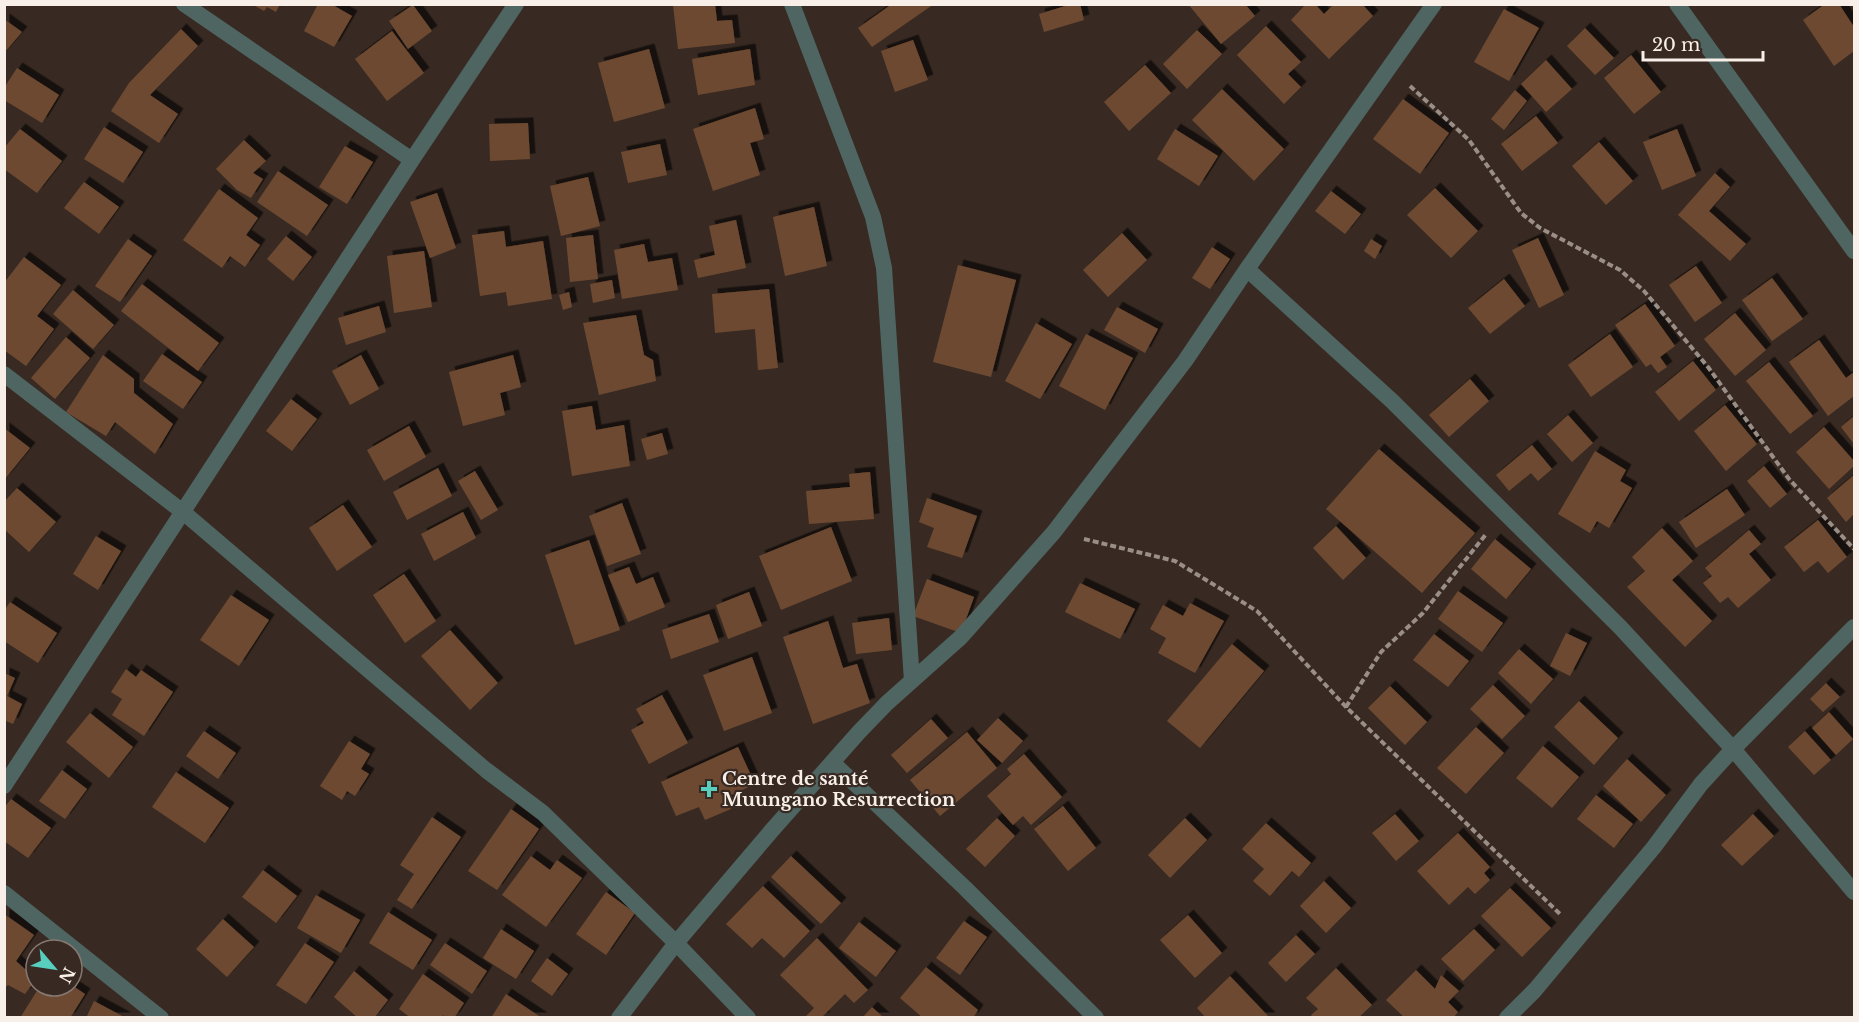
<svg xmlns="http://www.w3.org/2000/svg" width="1859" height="1022" font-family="'Libre Baskerville',serif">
  <defs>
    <filter id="shadow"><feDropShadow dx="5.5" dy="-5.5" stdDeviation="0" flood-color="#0009"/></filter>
  </defs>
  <rect width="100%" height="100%" fill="#382a22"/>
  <!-- building -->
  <path fill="#6e4a31" filter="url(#shadow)" d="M252,4H280L276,12L267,7L264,11Z
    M318,4H331L352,16L334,47L304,31Z
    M715,4L717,21L732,20L735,43L678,49L673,5Z
    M892,4H934L872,47L858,28Z
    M1072,4H1080L1084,20L1044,32L1039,14Z
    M1188,4H1245L1255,16L1221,44Z
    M1306,4H1315L1324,14L1334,4H1362L1373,16L1329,59L1291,20Z
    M1825,4H1839L1854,27V51L1834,66L1803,20Z
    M413,5L432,31L408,49L389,21Z
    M1504,9L1539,28L1509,81L1474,62Z
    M4,19L22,32L4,53Z
    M1266,26L1301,62L1288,74L1301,87L1284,104L1237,55Z
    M1585,28L1614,58L1595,75L1567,46Z
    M181,29L198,46L150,95L178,114L159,143L111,111L129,83Z
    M1197,30L1222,54L1187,89L1163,64Z
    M392,31L424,73L387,101L355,59Z
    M913,40L928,80L895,92L881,51Z
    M649,49L665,108L614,122L598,63Z
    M750,49L755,85L698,95L692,59Z
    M1631,55L1661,92L1634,114L1604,78Z
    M1546,60L1572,89L1546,112L1521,84Z
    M1145,65L1171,93L1129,131L1104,102Z
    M17,68L59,95L42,123L4,100V88Z
    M1222,89L1284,149L1254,181L1192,120Z
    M1515,90L1527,101L1504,130L1491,119Z
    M1403,99L1449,133L1420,174L1373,139Z
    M755,108L764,139L750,143L760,175L713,191L693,129Z
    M1536,116L1558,143L1522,171L1501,144Z
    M528,123L530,159L490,161L489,124Z
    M104,127L143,152L123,183L84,159Z
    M20,129L62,161L37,193L4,169V148Z
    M1175,129L1218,156L1199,186L1157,159Z
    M1677,129L1696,176L1662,190L1643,142Z
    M244,140L266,161L253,173L263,179L251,198L237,190L216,169Z
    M1599,142L1633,181L1606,205L1572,166Z
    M660,144L667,175L628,183L621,152Z
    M345,146L373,162L347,204L319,187Z
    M278,171L328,205L307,236L257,202Z
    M1715,173L1730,187L1709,211L1746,244L1730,261L1678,215Z
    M588,177L600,226L561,236L550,186Z
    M84,182L119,207L99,234L64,208Z
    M1435,188L1478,231L1451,258L1407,215Z
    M219,189L258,218L246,235L260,245L245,267L230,256L222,268L183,240Z
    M1331,191L1361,214L1345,234L1315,211Z
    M437,193L456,248L430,258L410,202Z
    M814,207L827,266L785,276L773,217Z
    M736,220L746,268L698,278L694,260L715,255L709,226Z
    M504,231L506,247L543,241L552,299L508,306L506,292L480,296L472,235Z
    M1122,233L1147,260L1108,297L1083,270Z
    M593,235L598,279L570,282L566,238Z
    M286,236L312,257L293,281L267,259Z
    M1538,238L1564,295L1539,308L1512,250Z
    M128,239L152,256L120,302L95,286Z
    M1371,239L1382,246L1375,259L1364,251Z
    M644,244L648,262L672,258L678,290L622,299L614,250Z
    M1212,247L1230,259L1210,289L1192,278Z
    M424,251L432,307L394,313L387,256Z
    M24,257L61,285L37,316L54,329L26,366L4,350V283Z
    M958,265L1016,280L991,377L933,362Z
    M1696,266L1722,303L1695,322L1669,285Z
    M1772,278L1803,319L1772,341L1742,300Z
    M1504,279L1525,306L1490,334L1468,308Z
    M612,280L615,298L593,303L590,284Z
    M142,284L219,343L198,371L121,311Z
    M769,289L778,368L758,370L755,329L715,333L712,294Z
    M73,290L114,325L93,349L53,314Z
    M569,292L572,307L563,310L559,295Z
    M1645,304L1675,346L1660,357L1667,367L1658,373L1651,364L1646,367L1615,325Z
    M379,306L386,332L346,345L338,318Z
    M1117,307L1158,329L1145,353L1104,330Z
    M1735,313L1766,350L1735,376L1704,339Z
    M636,315L644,355L653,360L656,381L599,395L583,323Z
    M1036,323L1072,344L1040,399L1005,381Z
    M1086,334L1133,358L1105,410L1059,386Z
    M1610,334L1633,367L1591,397L1568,365Z
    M66,337L90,358L55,399L31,378Z
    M1819,340L1846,378L1854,372V396L1828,416L1789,362Z
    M162,354L202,382L183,409L143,381Z
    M103,355L134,379V393L173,424L155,454L115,422L106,436L66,412Z
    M361,355L379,389L350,405L332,371Z
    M513,355L521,387L500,393L505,415L463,426L449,372Z
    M1693,361L1716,390L1679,421L1655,392Z
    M1769,362L1813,416L1790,434L1746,381Z
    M1470,379L1489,401L1449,437L1429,415Z
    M291,399L317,419L292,451L266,431Z
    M1725,405L1757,444L1726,471L1694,431Z
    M592,406L596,430L624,425L630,466L572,476L562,411Z
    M1568,415L1593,443L1572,462L1547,434Z
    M1854,416V444L1841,427Z
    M409,426L426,457L384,481L367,450Z
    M1824,427L1854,461V466L1829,489L1796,452Z
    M4,428L30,448L4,480Z
    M662,433L668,454L647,460L641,439Z
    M1532,445L1552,469L1538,481L1531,473L1509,491L1496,475Z
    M1379,449L1475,533L1422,593L1326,509Z
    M1595,451L1626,470L1620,481L1632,488L1609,528L1597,521L1590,533L1558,514Z
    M1764,466L1787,494L1770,508L1747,481Z
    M438,468L452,496L407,520L393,492Z
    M475,471L498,510L481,520L458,481Z
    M870,472L874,519L809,524L806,491L850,487L849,474Z
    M1854,475V514L1846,522L1827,498Z
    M17,488L56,522L29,552L4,529V502Z
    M1727,489L1745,515L1696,548L1679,522Z
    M927,498L977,516L962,558L927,547L934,528L919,522Z
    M622,503L641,554L607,566L589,516Z
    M343,505L372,547L337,571L309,528Z
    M463,512L476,538L434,561L421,534Z
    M1818,520L1847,557L1828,573L1818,561L1804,572L1784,547Z
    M1336,526L1366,558L1343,580L1313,548Z
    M831,527L852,581L781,610L759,556Z
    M1662,528L1693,561L1672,580L1712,621L1685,647L1627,587L1645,571L1632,557Z
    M1749,530L1761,544L1749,554L1771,580L1738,608L1728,597L1720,603L1703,583L1712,576L1705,568Z
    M96,536L121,551L98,590L73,574Z
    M1495,539L1531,569L1506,599L1471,569Z
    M589,540L620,630L575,645L545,555Z
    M629,567L636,584L653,577L665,607L628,622L608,575Z
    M404,574L436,621L405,643L373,595Z
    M927,579L974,597L961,633L913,616Z
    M1080,583L1135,609L1120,639L1065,612Z
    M1458,591L1503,623L1482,652L1438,619Z
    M749,592L762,626L728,639L716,605Z
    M231,595L269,620L239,666L200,640Z
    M10,602L57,633L38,663L4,641V611Z
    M1190,603L1224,621L1195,673L1158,653L1166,638L1150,629L1163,605L1183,616Z
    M709,614L719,642L671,659L662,630Z
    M889,618L892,650L856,654L852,623Z
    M828,621L843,668L857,664L870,703L813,724L783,637Z
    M450,630L498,683L470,710L421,656Z
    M1566,633L1587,643L1570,676L1550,666Z
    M1434,634L1469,661L1448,687L1413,660Z
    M1232,644L1264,671L1200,748L1167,721Z
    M1519,649L1553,679L1531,704L1498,673Z
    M752,657L772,713L724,731L703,675Z
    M126,669L136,677L141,670L173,692L144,736L112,715L122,699L111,692Z
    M4,673L15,678L7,696L22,704L13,724L4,720Z
    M1826,683L1840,697L1823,712L1810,699Z
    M1493,685L1525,716L1502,739L1470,709Z
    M1390,686L1427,722L1405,745L1368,708Z
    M662,695L688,743L649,764L631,730L644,723L636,709Z
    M1579,701L1618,738L1594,765L1554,727Z
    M1829,712L1853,739L1836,755L1812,728Z
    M90,713L133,747L109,778L66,742Z
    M998,718L1023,741L1002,763L977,740Z
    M931,719L948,738L907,773L891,755Z
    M1476,727L1504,753L1466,794L1437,768Z
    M204,731L236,753L218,779L186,756Z
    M1805,731L1831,760L1814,775L1788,747Z
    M967,732L997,768L940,816L910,780Z
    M349,741L370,754L361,769L369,774L355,796L347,791L342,800L320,786Z
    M1543,746L1579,777L1552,808L1516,778Z
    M738,747L755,784L727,797L731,809L705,820L699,807L676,816L661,782Z
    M1024,754L1062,797L1031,825L1023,816L1013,825L987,796L1011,774L1007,769Z
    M1627,759L1666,795L1641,822L1603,786Z
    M62,770L87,789L65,819L39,801Z
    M176,772L229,808L205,843L152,807Z
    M1596,795L1633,824L1614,848L1577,819Z
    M11,799L51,828L28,858L4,841V808Z
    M1063,806L1096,848L1068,871L1034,829Z
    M511,809L539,829L497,890L468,871Z
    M1395,814L1419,841L1396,861L1372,833Z
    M1753,814L1774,836L1742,866L1721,845Z
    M432,817L461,837L412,909L397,900L414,874L400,865Z
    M997,818L1015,836L985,867L966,849Z
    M1185,818L1207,840L1170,878L1148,855Z
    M1266,823L1311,863L1299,877L1292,871L1270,896L1253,881L1264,869L1242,849Z
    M1458,833L1490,867L1484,873L1490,880L1475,894L1468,887L1449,905L1417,871Z
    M531,856L550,870L557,860L582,878L546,927L502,895Z
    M791,856L841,903L821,924L771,877Z
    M263,870L297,896L276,923L242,897Z
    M1324,881L1351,908L1326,933L1300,906Z
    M763,886L810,931L784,958L762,938L752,948L726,924Z
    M1510,888L1551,928L1522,957L1481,916Z
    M606,892L635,913L606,955L576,934Z
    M316,895L360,920L341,953L297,928Z
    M388,912L432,940L413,970L369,943Z
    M4,914L34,935L16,961L36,979L25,994L8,985L4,988Z
    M1188,915L1222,953L1195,978L1160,940Z
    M223,919L254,947L227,977L196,949Z
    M964,921L987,937L960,975L936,958Z
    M859,922L896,951L876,977L839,948Z
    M501,929L534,951L516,979L483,958Z
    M1474,929L1495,950L1463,981L1441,959Z
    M1296,935L1315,954L1286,982L1268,963Z
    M817,938L868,990L854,1003L845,994L823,1016L825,1018H804L814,1008L780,975Z
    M305,943L334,962L306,1004L276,985Z
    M445,943L487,971L472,994L430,965Z
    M547,958L568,974L552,996L531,981Z
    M926,967L978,1010L973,1018H923L900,998Z
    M1336,968L1372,1005L1358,1018H1313L1311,1015L1318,1009L1306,998Z
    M1416,970L1435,989L1441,975L1459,991L1448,1002L1458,1012L1453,1018H1405L1386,1000Z
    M354,971L388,1000L374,1018H358L334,997Z
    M423,974L464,1003L454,1018H447L443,1015L442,1018H411L399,1009Z
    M1230,976L1270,1018H1206L1197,1008Z
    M40,986H73L85,994L70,1018H20Z
    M506,994L542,1018H491Z
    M94,1001L126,1018H86Z
    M872,1007L884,1018H862Z"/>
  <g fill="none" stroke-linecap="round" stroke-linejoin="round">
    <!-- path -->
    <path stroke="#9a8f88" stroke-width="4" stroke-dasharray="6 3" stroke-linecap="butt" d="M1410,86L1469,140L1521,213L1540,228L1620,270L1644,291L1708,367L1789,479L1854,549
      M1084,539L1175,561L1257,611L1346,707L1561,915
      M1346,707L1381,652L1423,613L1487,533"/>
    <!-- service -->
    <path stroke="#4e6561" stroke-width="16" d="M183,512L486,770L543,813L676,943L748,1018"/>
    <!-- minor -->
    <path stroke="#4e6561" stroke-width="16" d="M184,4L412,160
      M792,4L873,217L884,268L912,681
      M1677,4L1854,251
      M1247,269L1392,401L1620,627L1733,749L1854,892
      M4,374L183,512
      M833,763L965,888L1096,1018
      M4,786L412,160L516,4
      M4,893L161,1018
      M619,1018L676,943L773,829L859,732L887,703L961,637L1054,532L1185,361L1247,269L1434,4
      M1507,1018L1535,990L1654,847L1701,784L1733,749L1854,627"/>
  </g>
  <!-- markers -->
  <path fill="#58cebf" stroke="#382a22" stroke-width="2" d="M706 780h6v6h6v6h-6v6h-6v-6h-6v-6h6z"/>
  <g text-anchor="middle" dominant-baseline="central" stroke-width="4.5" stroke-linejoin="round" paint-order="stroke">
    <!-- poi labels -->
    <g font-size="18" font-weight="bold" fill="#f8efe9" stroke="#382a22" text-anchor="start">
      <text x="722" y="779">Centre de santé<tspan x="722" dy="21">Muungano Resurrection</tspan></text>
    </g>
  </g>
  <!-- border -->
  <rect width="1859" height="1022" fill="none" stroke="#f8efe9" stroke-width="12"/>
  <!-- north arrow -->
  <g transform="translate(54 968) rotate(119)"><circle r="28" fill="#382a22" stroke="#857972" stroke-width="1.5"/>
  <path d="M0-4.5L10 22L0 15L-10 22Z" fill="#58cebf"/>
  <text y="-9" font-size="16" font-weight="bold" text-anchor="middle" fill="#f8efe9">N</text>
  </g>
  <!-- scale -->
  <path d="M1643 51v9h120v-9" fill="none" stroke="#f8efe9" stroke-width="3"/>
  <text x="1652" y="51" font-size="18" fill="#f8efe9" stroke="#382a22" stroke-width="4.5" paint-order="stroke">20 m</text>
</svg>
